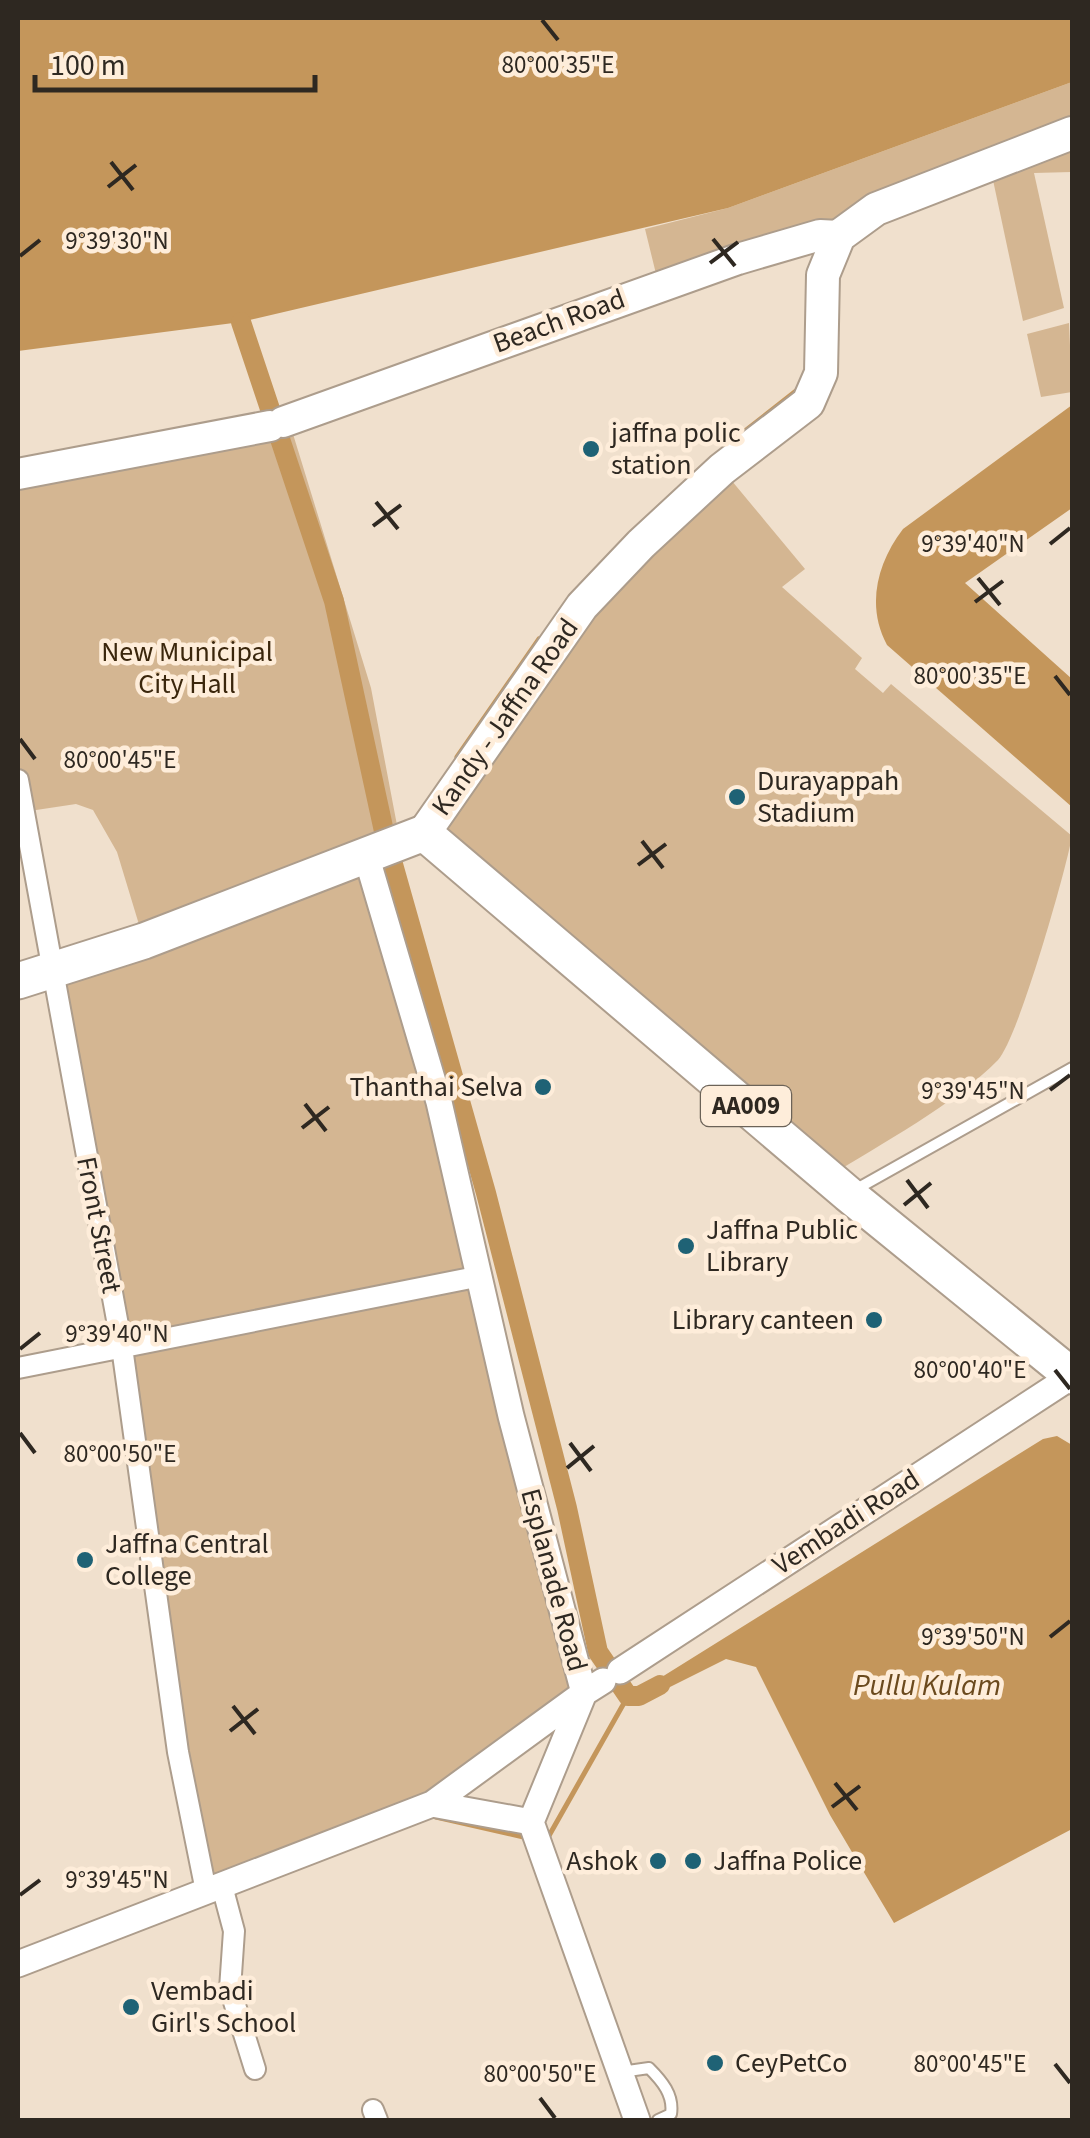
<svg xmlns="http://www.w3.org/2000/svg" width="1090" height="2138" font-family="'Source Sans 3',sans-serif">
  <rect width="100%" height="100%" fill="#f0e0cd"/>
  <!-- green -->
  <path fill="#d4b692" d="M1072,82V172L1034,173L1064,308L1023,321L990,166L659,286L645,229L728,208Z
    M1069,323L1072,392L1041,397L1027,334Z
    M289,421L371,688L400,841L366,855L584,1693L432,1804L206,1891L51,973L144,941L117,852L93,810L76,804L23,812L18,780V474Z
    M722,469L805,569L782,587L862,658L855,669L883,693L891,684L1072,836C1066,871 1018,1039 998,1060C955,1104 881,1144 828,1177L424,833L582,606Z"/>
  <!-- water -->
  <path fill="#c4965b" d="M18,18H1072V82L728,208L241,322L18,351Z
    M1072,405V508L965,583L1072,679V807L887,645C866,606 877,563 903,529Z
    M1057,1436L1072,1445V1829L894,1923L830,1815L756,1667L726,1659L662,1691L657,1680L1043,1439Z"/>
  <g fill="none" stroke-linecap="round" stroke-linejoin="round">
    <!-- stream -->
    <path stroke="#c4965b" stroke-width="5" d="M731,442L796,391
      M457,757L539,639
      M436,1817L528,1838
      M546,1841L628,1696"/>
    <!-- canal -->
    <path stroke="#c4965b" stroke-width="20" d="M241,322L334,601L385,836L486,1193L567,1508L598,1652L628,1696H639L660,1685"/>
    <!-- service casing -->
    <g stroke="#ad9d8c" stroke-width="14">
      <path id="service" d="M853,1191L1072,1068
        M621,2072L649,2068C662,2081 674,2095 671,2114L658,2120"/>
    </g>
    <!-- minor casing -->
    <g stroke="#ad9d8c" stroke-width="24">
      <path id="minor" d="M18,780L122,1347L178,1752L206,1891
        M18,1368L481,1276
        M222,1886L234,1931L230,1989L255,2069
        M373,2110L377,2120"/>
    </g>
    <!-- tertiary casing -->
    <g stroke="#ad9d8c" stroke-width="29">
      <path id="tertiary" d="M620,1671L1072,1376
        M603,1681L584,1693L531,1822L637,2120
        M432,1804L531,1822
        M18,1964L432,1804L584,1693L511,1416L439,1102L366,855"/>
    </g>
    <!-- secondary casing -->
    <g stroke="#ad9d8c" stroke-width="34">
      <path id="secondary" d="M283,422L738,259L820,235L839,236
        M18,474L270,426"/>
    </g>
    <!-- primary casing -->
    <g stroke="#ad9d8c" stroke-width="36">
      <path id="primary" d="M424,833L582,606L641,544L722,469L808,403L821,373L823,275L839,236L876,209L1072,133"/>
    </g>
    <!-- trunk casing -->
    <g stroke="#ad9d8c" stroke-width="39">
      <path id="trunk" d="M18,981L144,941L424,833L848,1194L1072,1376"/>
    </g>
    <!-- service -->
    <use href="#service" stroke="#fff" stroke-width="10"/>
    <!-- minor -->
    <use href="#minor" stroke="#fff" stroke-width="20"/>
    <!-- tertiary -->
    <use href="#tertiary" stroke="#fff" stroke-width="25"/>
    <!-- secondary -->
    <use href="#secondary" stroke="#fff" stroke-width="30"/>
    <!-- primary -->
    <use href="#primary" stroke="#fff" stroke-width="32"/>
    <!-- trunk -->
    <use href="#trunk" stroke="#fff" stroke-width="35"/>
  </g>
  <!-- ticks -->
  <path fill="none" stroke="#2e2821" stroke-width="4" d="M542,20L558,40M111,162L133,190M108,187L136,165M713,239L735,266M20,256L40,240M710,263L738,242M376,502L398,529M373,526L401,505M1050,544L1070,528M978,578L1000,605M975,602L1003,581M1055,676L1070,695M20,739L35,759M642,841L663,868M638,865L666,844M1050,1090L1070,1075M305,1104L326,1131M302,1128L329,1107M907,1180L928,1208M904,1205L931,1183M20,1349L40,1333M1055,1370L1070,1389M20,1433L35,1453M570,1443L591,1471M567,1468L594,1446M1050,1637L1070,1621M233,1706L255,1734M230,1731L258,1709M835,1783L857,1810M832,1807L860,1786M20,1895L40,1880M1055,2064L1070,2083M540,2098L555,2118"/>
  <!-- markers -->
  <g fill="#1f6275" stroke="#feedda" stroke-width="4">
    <circle cx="591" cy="449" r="10"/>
    <circle cx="737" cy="797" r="10"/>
    <circle cx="543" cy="1087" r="10"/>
    <circle cx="686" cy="1246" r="10"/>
    <circle cx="874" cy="1320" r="10"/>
    <circle cx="85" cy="1560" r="10"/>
    <circle cx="658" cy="1861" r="10"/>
    <circle cx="693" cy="1861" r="10"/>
    <circle cx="131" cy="2007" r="10"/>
    <circle cx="715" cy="2063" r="10"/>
  </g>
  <g text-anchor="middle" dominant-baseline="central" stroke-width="9" stroke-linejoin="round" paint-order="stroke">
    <!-- shield labels -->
    <rect fill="#feedda" stroke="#6c6358" stroke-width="2.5" x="701" y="1086" width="90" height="40" rx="8"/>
    <g font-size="25" font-weight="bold" fill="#2e2821">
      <text x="746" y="1106">AA009</text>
    </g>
    <!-- street labels -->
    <g font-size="28" fill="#2e2821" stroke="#feedda">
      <text transform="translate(559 321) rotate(-20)">Beach Road</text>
      <text transform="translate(505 717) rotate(-55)">Kandy - Jaffna Road</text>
      <text transform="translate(99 1225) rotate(79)">Front Street</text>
      <text transform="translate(846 1522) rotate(-33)">Vembadi Road</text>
      <text transform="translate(554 1580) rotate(75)">Esplanade Road</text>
    </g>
    <!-- poi labels -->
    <g font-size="28" fill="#2e2821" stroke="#feedda" text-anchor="start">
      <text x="611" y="433">jaffna polic<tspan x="611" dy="32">station</tspan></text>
      <text x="757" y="781">Durayappah<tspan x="757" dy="32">Stadium</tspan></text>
      <text x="523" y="1087" text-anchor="end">Thanthai Selva</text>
      <text x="706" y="1230">Jaffna Public<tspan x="706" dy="32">Library</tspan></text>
      <text x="854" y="1320" text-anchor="end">Library canteen</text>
      <text x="105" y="1544">Jaffna Central<tspan x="105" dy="32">College</tspan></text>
      <text x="638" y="1861" text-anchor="end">Ashok</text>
      <text x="713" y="1861">Jaffna Police</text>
      <text x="151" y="1991">Vembadi<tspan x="151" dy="32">Girl's School</tspan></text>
      <text x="735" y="2063">CeyPetCo</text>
    </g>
    <!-- park labels -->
    <g font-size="28" fill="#3a260c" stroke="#feedda">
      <text x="187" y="652">New Municipal<tspan x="187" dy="32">City Hall</tspan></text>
    </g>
    <!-- water labels -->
    <g font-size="30" font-style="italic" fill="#6b4a1e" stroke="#feedda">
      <text x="927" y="1685">Pullu Kulam</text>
    </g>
  </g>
  <g font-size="25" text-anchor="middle" fill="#2e2821" stroke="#feedda" stroke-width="9" stroke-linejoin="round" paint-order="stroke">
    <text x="558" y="73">80°00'35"E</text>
    <text x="117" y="249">9°39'30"N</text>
    <text x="973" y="552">9°39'40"N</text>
    <text x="970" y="684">80°00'35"E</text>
    <text x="120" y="768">80°00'45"E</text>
    <text x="973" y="1099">9°39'45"N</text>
    <text x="117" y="1342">9°39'40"N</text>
    <text x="970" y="1378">80°00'40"E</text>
    <text x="120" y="1462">80°00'50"E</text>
    <text x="973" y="1645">9°39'50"N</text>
    <text x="117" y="1888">9°39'45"N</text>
    <text x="970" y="2072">80°00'45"E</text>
    <text x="540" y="2082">80°00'50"E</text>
  </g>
  <!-- border -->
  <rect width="1090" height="2138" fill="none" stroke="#2e2821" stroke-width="40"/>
  <!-- scale -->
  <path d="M35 75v15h280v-15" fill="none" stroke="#2e2821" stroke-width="5"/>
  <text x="50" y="75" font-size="30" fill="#2e2821" stroke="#feedda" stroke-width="8" paint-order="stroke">100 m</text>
</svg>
